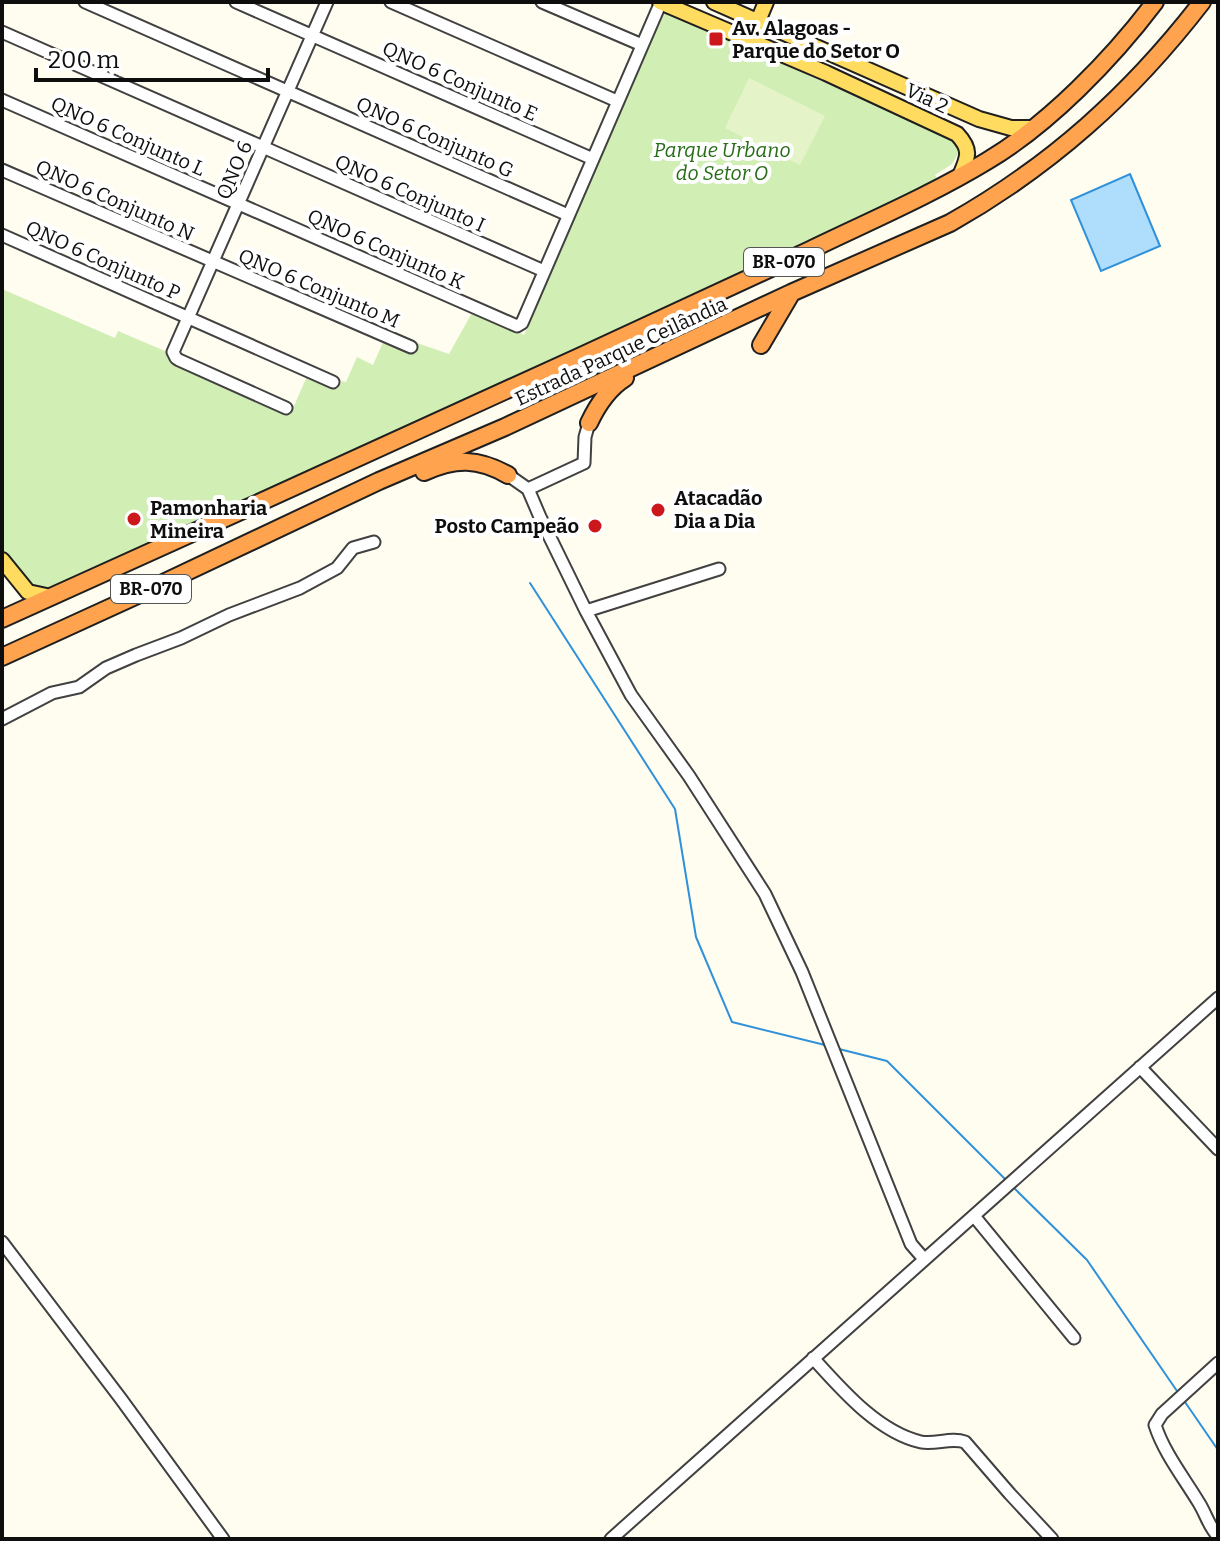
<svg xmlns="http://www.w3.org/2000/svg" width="1220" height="1541" font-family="Bitter,serif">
  <rect width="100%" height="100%" fill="#fffcf0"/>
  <!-- green -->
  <path fill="#d1eeb5" d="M666,13L924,126L955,143L959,152L952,164L935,175L937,178L928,188L529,372L48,589L43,591L32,590L2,555V289L115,338L118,331L294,406L308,374L339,387L342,381L346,382L357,357L373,365L384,340L411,350L414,342L449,354L473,311L524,335L663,15Z"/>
  <!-- pitch -->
  <path fill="#e4f4c8" d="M749,78L825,116L800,165L725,128Z"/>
  <!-- water -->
  <path fill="#afddfc" stroke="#2f91da" stroke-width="2" d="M1130,174L1160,246L1101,271L1071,200Z"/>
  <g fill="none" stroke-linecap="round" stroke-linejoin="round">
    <!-- stream -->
    <path stroke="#2f91da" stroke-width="2" d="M530,583L675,809L696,937L732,1022L825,1045
      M839,1049L887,1061L1005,1179
      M1014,1188L1087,1260L1177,1391
      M1185,1402L1218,1450"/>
    <!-- minor casing -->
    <g stroke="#414141" stroke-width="15">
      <path id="minor" d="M85,2L568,215
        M236,2L593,159
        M391,2L617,101
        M542,2L642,45
        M2,32L544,271
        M2,100L517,326L522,323L661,2
        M2,170L411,347
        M2,235L333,382
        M286,408L179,360L176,358L173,352L327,2
        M508,475L528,489L540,517L586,611L631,695L689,776L765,894L802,972L911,1244L924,1259
        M528,489L584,463L585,437L589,423
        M586,611L719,569
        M2,719L52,693L79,687L106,668L136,655L181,638L229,615L300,588L337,568L353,548L374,542
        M1140,1067L1218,1149
        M974,1216L1074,1338
        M2,1242L121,1399L223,1539
        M813,1358C842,1390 878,1432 921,1442C935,1445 951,1437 965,1442L1010,1494L1052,1539
        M1218,1363L1162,1414L1155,1425C1164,1453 1184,1478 1199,1503C1206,1514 1209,1527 1218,1536
        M611,1539L1218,998"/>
    </g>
    <!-- major casing -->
    <g stroke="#1f1f1f" stroke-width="18">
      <path id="major" d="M660,2L826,73L957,134C972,150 968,157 960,176
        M714,2L979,119L1011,128H1032
        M758,21L766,2
        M2,560L28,592L51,597"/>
    </g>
    <!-- highway casing -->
    <g stroke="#1f1f1f" stroke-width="20">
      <path id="highway" d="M761,345L791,294
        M589,423C597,406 609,388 625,378
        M424,472C456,458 478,458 508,475
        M2,619C195,532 389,444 581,356C658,321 734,285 810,250C870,221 931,195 987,161C1049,124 1112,59 1155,2
        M2,657L142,593L379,481L505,427L791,293L950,223C1051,166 1131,94 1202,2"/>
    </g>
    <!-- minor -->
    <use href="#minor" stroke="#fff" stroke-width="11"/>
    <!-- major -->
    <use href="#major" stroke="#ffdc60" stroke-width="14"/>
    <!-- highway -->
    <use href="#highway" stroke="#ffa34e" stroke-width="16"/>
  </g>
  <!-- markers -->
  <g fill="#cc181d" stroke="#fff" stroke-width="3">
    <rect x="708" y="31" width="16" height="16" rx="4"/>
    <circle cx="658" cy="510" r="8"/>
    <circle cx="134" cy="519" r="8"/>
    <circle cx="595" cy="526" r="8"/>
  </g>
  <g text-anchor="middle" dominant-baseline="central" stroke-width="8" stroke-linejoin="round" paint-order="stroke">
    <!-- shield labels -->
    <g fill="#fff" stroke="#565656" stroke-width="2">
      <rect x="744" y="248" width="80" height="28" rx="6"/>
      <rect x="111" y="575" width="80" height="28" rx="6"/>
    </g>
    <g font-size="18" font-weight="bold" fill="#0e0e0e">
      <text x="784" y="262">BR-070</text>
      <text x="151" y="589">BR-070</text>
    </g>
    <!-- poi labels -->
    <g font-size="20" font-weight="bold" fill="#0e0e0e" stroke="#fff" text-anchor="start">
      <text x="732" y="28">Av. Alagoas -<tspan x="732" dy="23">Parque do Setor O</tspan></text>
      <text x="674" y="498">Atacadão<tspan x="674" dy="23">Dia a Dia</tspan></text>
      <text x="150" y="508">Pamonharia<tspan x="150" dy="23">Mineira</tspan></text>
      <text x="579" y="526" text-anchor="end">Posto Campeão</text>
    </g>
    <!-- street labels -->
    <g font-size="20" fill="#0e0e0e" stroke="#fff">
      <text transform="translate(460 81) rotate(24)">QNO 6 Conjunto E</text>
      <text transform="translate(927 98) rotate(25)">Via 2</text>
      <text transform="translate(128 136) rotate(24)">QNO 6 Conjunto L</text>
      <text transform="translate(435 137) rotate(24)">QNO 6 Conjunto G</text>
      <text transform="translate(234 170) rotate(-67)">QNO 6</text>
      <text transform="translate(410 193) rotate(24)">QNO 6 Conjunto I</text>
      <text transform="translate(115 200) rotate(24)">QNO 6 Conjunto N</text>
      <text transform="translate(386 249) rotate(24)">QNO 6 Conjunto K</text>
      <text transform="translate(103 260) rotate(24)">QNO 6 Conjunto P</text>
      <text transform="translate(319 288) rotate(23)">QNO 6 Conjunto M</text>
      <text transform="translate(621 351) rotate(-25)">Estrada Parque Ceilândia</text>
    </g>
    <!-- park labels -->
    <g font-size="20" font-style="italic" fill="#276d18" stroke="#fff">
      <text x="722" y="150">Parque Urbano<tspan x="722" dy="23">do Setor O</tspan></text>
    </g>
  </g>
  <!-- border -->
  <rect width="1220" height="1541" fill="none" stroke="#0e0e0e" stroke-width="8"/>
  <!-- scale -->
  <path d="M36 68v12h232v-12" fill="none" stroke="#0e0e0e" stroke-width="4"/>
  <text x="48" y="68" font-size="24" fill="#0e0e0e" stroke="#ffffff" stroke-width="6" paint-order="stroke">200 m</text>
</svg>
